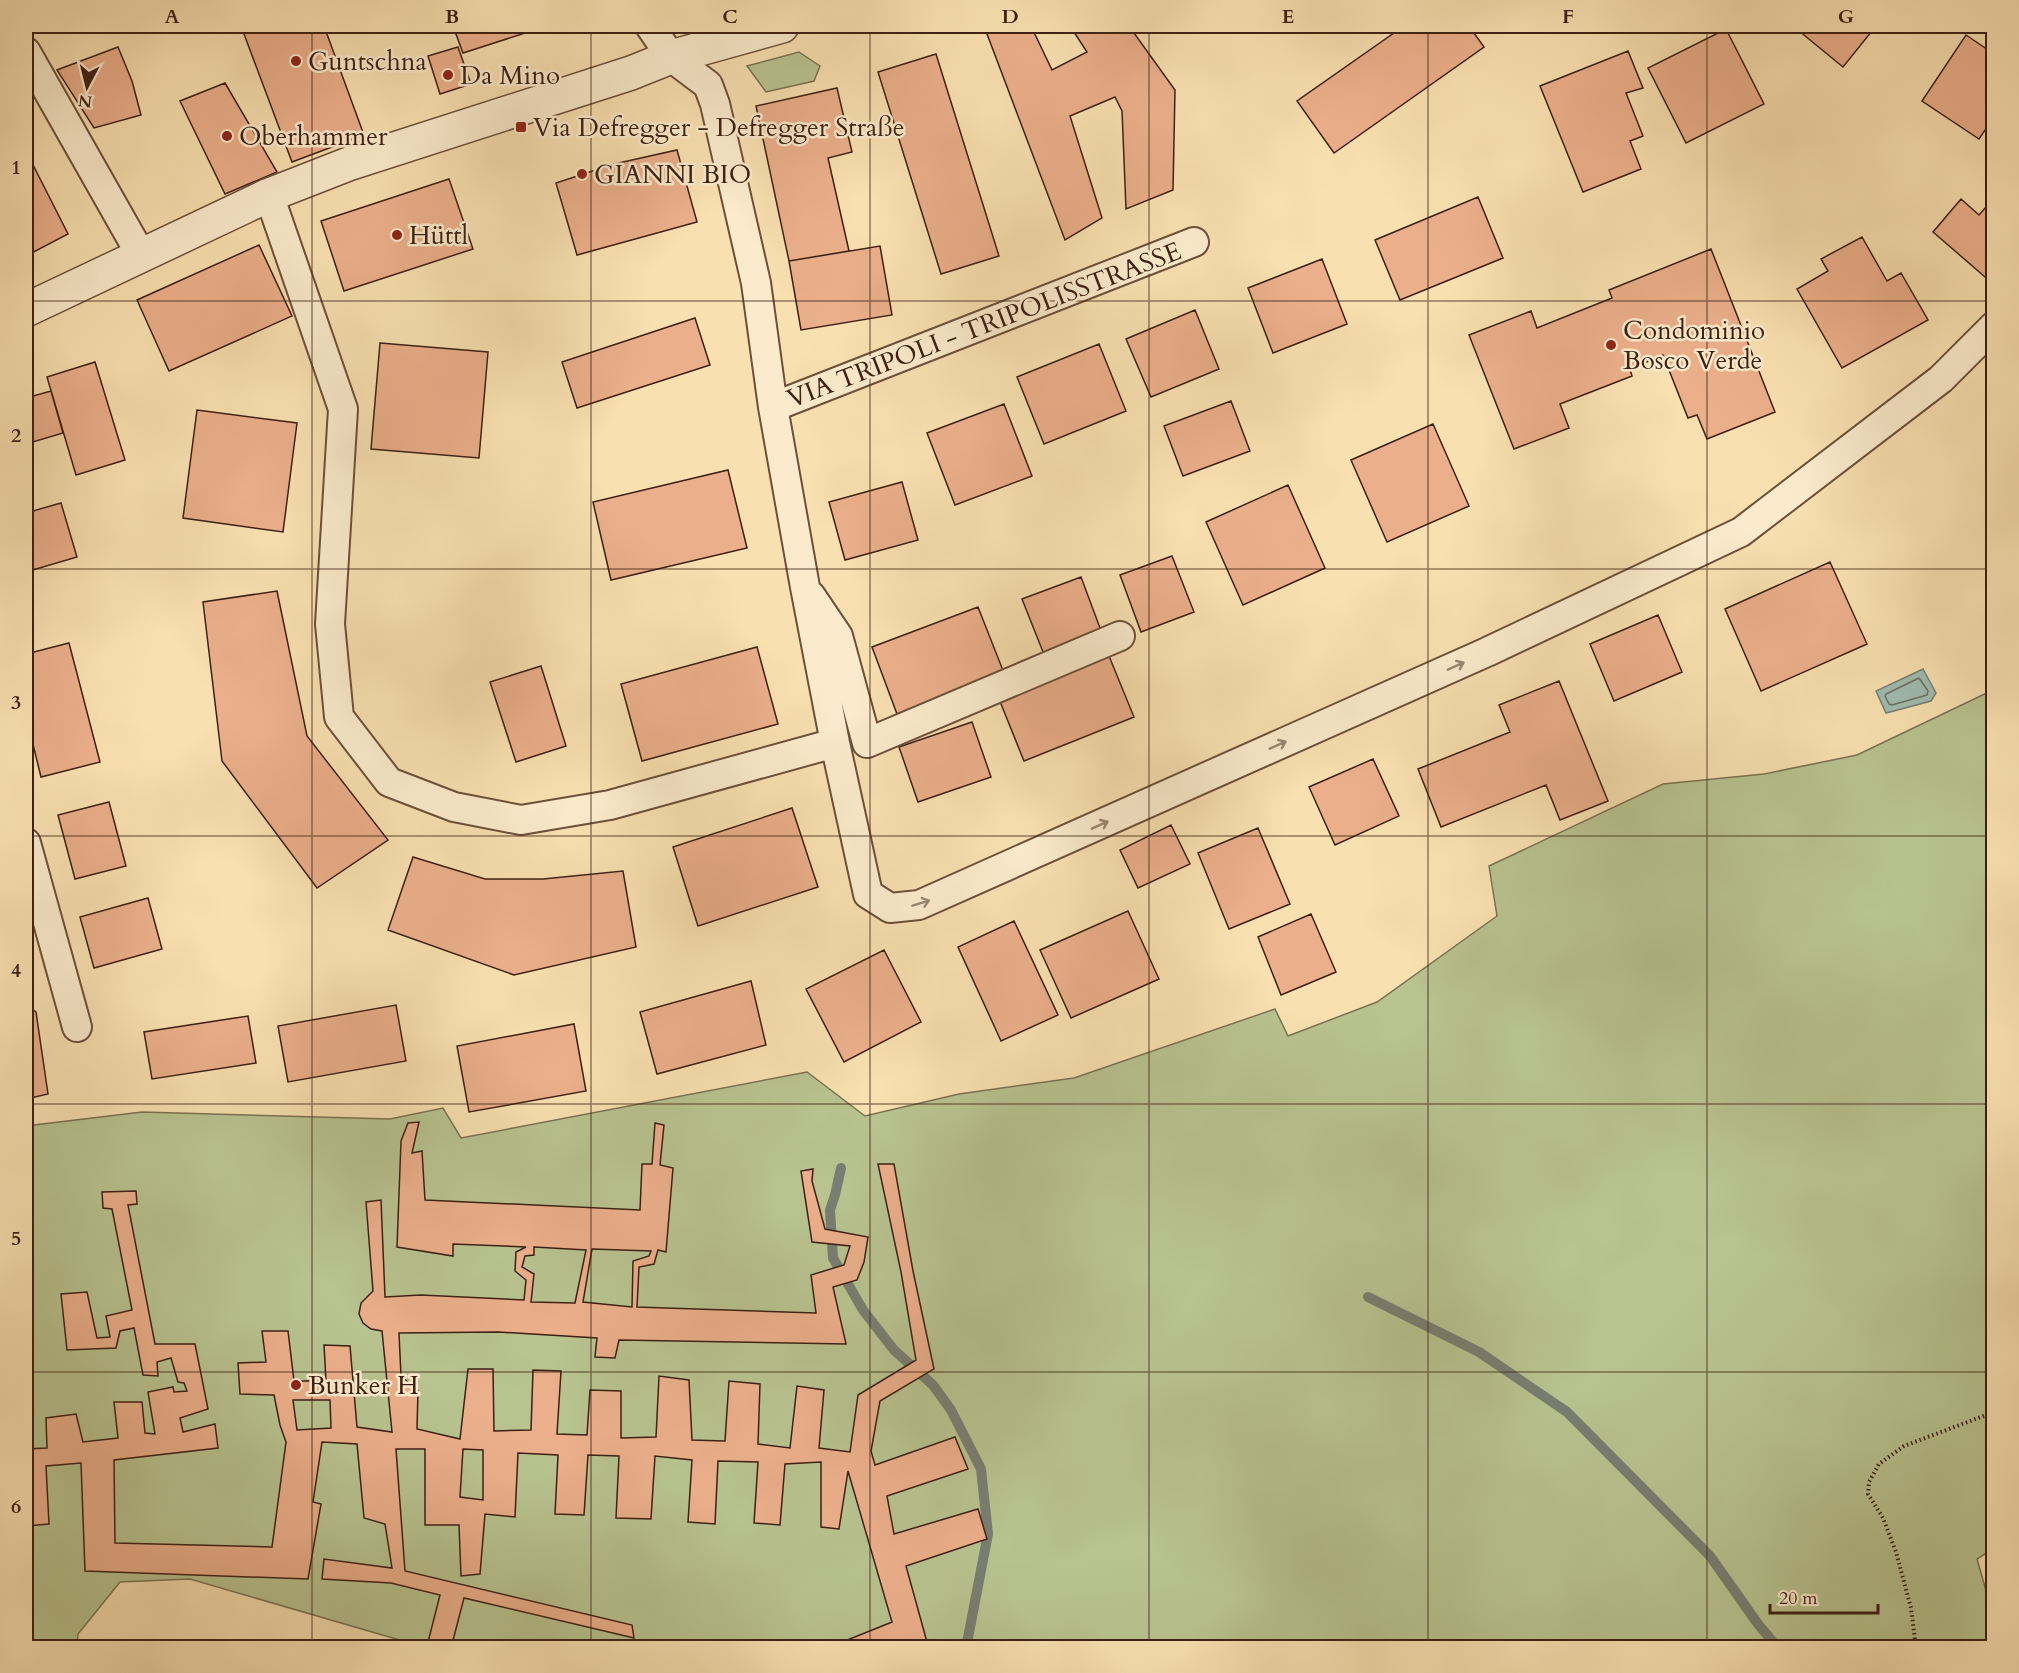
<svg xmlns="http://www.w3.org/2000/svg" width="2019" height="1673" font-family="Cardo,serif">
  <rect width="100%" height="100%" fill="#f9e0b1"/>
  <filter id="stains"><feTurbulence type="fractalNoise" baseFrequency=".00333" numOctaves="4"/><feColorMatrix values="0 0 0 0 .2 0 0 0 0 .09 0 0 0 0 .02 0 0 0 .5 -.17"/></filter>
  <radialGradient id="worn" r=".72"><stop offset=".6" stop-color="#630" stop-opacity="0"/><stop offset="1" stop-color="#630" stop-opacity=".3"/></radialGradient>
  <!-- green -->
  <path fill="#b8c390" stroke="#7a7252" stroke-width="1.5" d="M799,52L820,66L814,81L766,92L747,66Z
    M1993,690L1994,1548L1977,1559L1993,1615V1647L427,1648L190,1579L120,1582L78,1634L77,1647H26V1126L142,1112L390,1119L443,1108L461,1138L807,1072L865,1116L959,1094L1074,1078L1275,1009L1288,1036L1377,1002L1497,916L1489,866L1663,784L1764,774L1857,755Z"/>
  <!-- water -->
  <path fill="#9fbcb2" stroke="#787e72" stroke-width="1.5" d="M1923,669L1936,693L1931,701L1886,713L1876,691Z"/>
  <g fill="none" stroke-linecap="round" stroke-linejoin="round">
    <!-- shore -->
    <path stroke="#6e6e62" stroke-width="1.5" d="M1919,678L1928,691L1927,695L1892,705L1889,704L1885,696L1886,694Z"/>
    <!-- stream -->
    <path stroke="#787e72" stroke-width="10" d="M841,1168L835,1195L830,1210L833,1258L863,1310L894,1350L933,1385L951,1410L981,1469L988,1534L966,1648
      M1368,1297L1479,1352L1567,1412L1710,1556L1758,1624L1778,1648"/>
  </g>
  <!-- building -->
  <path fill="#ebaf8b" stroke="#3d2013" stroke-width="1.5" fill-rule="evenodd" d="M241,26H324L364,135L292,162Z
    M453,26H547L463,53Z
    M984,26H1031L1052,70L1087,52L1070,26H1129L1175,90L1173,190L1126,209L1122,111L1115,97L1070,116L1102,218L1065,240Z
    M1404,26H1469L1484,47L1334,153L1297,101Z
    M1793,26H1876L1843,67Z
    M1726,29L1764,104L1686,143L1648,68Z
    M1966,35L1994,54V117L1979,139L1922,101Z
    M118,47L132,81L141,115L94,128L57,70Z
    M458,47L471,84L440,94L428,56Z
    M1628,51L1643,88L1626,93L1643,136L1630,141L1641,169L1583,192L1540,86Z
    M936,54L999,256L941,274L878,72Z
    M225,83L277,172L225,194L180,101Z
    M837,88L852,152L828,158L849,251L789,261L756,106Z
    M677,150L697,222L577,255L556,183L614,164Z
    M26,151L68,234L26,256Z
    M449,179L473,249L344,291L321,221Z
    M1478,197L1503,258L1400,300L1375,240Z
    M1994,198V281L1992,283L1933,232L1961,199L1979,215Z
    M1862,237L1887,281L1901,273L1928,320L1842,368L1797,289L1828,271L1821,259Z
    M259,245L292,316L169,371L137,300Z
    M880,246L892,315L801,330L789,261Z
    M1711,249L1775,412L1707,439L1697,415L1688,418L1663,355L1630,369L1632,376L1560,404L1569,428L1514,449L1469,335L1531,311L1537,328L1612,298L1609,290Z
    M1322,259L1347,324L1273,353L1248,288Z
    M1195,310L1219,369L1151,397L1126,339Z
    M695,318L710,365L577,408L562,362Z
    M380,343L488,352L479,458L371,449Z
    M1099,344L1126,411L1044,444L1017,377Z
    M95,362L125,460L76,475L47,377Z
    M51,391L63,433L26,444V398Z
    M1231,401L1250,451L1183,476L1164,426Z
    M1004,404L1032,476L955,505L927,433Z
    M197,410L297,423L283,532L183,518Z
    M1433,424L1469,506L1387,542L1351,460Z
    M728,470L747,548L611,580L593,502Z
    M902,482L918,540L845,560L829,502Z
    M1288,485L1325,568L1243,605L1206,522Z
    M61,503L77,557L26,572V513Z
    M1172,556L1194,612L1141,632L1120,575Z
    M1830,562L1867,644L1761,691L1725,609Z
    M1081,577L1103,636L1045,657L1022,599Z
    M277,591L307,736L388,840L317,888L222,761L203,602Z
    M978,607L1004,673L897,714L872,647Z
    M1658,615L1682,672L1614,701L1590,644Z
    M69,643L100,762L41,777L26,716V654Z
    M757,647L778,724L642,761L621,684Z
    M1109,656L1134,717L1024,761L999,699Z
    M541,666L566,746L516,762L490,682Z
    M1559,681L1608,801L1560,820L1546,785L1441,827L1418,769L1510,732L1499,705Z
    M972,722L991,777L918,802L899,747Z
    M1373,759L1399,816L1335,845L1309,787Z
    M109,802L126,866L75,879L58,815Z
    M792,808L818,887L698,926L673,847Z
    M1171,825L1190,864L1138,888L1120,850Z
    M1258,828L1290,904L1229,929L1198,853Z
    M413,857L485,879H543L623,871L636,947L514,975L388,930Z
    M148,898L162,949L94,968L80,917Z
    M1128,911L1159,979L1071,1018L1040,950Z
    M1311,914L1336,972L1281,995L1258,937Z
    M1014,921L1058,1015L1001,1041L958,947Z
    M884,950L921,1022L844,1062L806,989Z
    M751,981L766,1045L657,1074L640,1012Z
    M26,1005L36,1012L48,1094L26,1099Z
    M396,1005L406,1061L288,1082L278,1026Z
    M248,1016L256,1063L152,1079L144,1032Z
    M574,1024L586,1091L469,1112L457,1046Z
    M419,1122L412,1153L422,1151L425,1200L640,1210L642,1164H652L655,1123L664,1125L660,1165L673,1168L666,1252L658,1250L654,1264L639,1267L637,1307L816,1313L811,1275L844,1265L850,1246L812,1242L801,1171L813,1169L812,1181L825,1229L868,1237L864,1262L857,1280L833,1287L846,1344L619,1340L615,1358L595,1357L597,1338L498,1332L399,1333L401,1376L418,1391L417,1429L460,1439L468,1369H493L494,1431L531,1430L533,1370L561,1371L557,1434L587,1435L590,1390L621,1391V1438L656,1437L659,1376L689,1380L692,1440L725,1441L729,1381L760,1384L758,1444L790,1448L797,1386L824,1390L819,1448L850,1452L858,1395L916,1360L901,1272L878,1164H894L913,1271L934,1369L880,1401L871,1451L875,1465L955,1437L968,1469L887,1496L894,1534L978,1509L987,1539L906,1566L927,1642L913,1648H901L898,1641L880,1648H704L703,1642L835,1645L892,1622L848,1471L839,1529L821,1527V1462L785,1464L780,1525L754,1523L758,1462L718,1461L715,1524L688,1522L692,1460L655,1456L651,1519L616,1518L619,1456L588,1455L584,1515L555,1514L558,1455L518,1453L515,1517L485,1514L480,1574L461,1576L459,1525H425V1449H396L405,1571L632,1625L634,1638L464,1598L451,1648H434L427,1646L440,1595L391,1583L322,1579L324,1559L392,1568L385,1524L364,1518L357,1444L322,1442L313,1502L321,1504L308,1579L85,1571L81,1463L46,1466L49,1524L26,1526V1449L47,1448L46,1418L76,1414L83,1442L118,1438L114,1402H142L145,1433L155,1434L148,1392L173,1387L174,1392L187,1391L184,1383L178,1382L171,1358L157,1362L158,1376L143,1375L134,1328L120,1331L116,1348L67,1350L61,1294L87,1292L97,1338L110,1337L106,1316L132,1310L112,1209L103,1208L102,1192L136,1191L137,1204L128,1205L155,1344H195L208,1409L180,1418L183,1432L215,1424L218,1448L114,1460L115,1543L272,1547L286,1442L280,1425L274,1395L240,1394L238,1363L266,1362L262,1331H288L294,1381H326L324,1345L350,1346L357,1427L392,1432L382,1331L371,1329L363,1323L359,1314L361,1303L373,1291L366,1202L381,1200L385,1297L421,1295L524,1300L526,1280L515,1271L516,1252L526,1247L453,1244V1256L397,1247L401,1141L408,1123ZM534,1247L586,1250L575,1303L531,1302L534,1274L522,1267L525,1256L534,1255ZM592,1249L651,1251L649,1256L633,1261L632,1307L583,1302ZM293,1400H330L331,1428L297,1430ZM463,1449L483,1450V1500L460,1497Z"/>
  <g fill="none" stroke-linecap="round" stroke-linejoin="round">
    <!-- minor casing -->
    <g stroke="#6c503a" stroke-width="32">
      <path id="minor" d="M650,26L671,57L708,85L715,104L756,283L773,407L805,587L835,743L868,894L890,908L919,905L1487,652L1741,532L1941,379L1994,326
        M26,52L141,255
        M269,195L343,409L330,624L339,717L389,782L454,807L521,820L610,805L835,743
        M773,407L1194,242
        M811,596L838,636L867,743L1120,636
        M26,843L77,1027"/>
    </g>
    <!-- tertiary casing -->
    <g stroke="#6c503a" stroke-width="36">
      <path id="tertiary" d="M26,310L269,195L351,163L631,73L671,57L782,26"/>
    </g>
    <!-- path -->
    <path stroke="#3d2013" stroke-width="4" stroke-dasharray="1.5 3" stroke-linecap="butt" d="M1916,1648L1911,1608L1896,1552L1883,1518L1868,1494L1869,1482L1879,1464L1904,1446L1994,1412"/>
    <!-- minor -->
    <use href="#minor" stroke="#fbebcc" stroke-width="28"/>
    <!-- tertiary -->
    <use href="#tertiary" stroke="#fbebcc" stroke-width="33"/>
  </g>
  <!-- one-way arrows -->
  <defs><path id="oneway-shaft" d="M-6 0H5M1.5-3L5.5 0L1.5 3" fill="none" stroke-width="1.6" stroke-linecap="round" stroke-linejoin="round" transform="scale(1.5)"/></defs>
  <g stroke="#9c8670">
    <use href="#oneway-shaft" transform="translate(1456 666) rotate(-24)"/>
    <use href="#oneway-shaft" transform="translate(1278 745) rotate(-24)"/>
    <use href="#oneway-shaft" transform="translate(1100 825) rotate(-24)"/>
    <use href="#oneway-shaft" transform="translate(921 903) rotate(-17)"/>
  </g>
  <!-- grid -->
  <path fill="none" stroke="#3d2013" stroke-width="1.5" stroke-opacity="0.55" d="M312,26V1648M591,26V1648M870,26V1648M1149,26V1648M1428,26V1648M1707,26V1648M26,301H1994M26,569H1994M26,836H1994M26,1104H1994M26,1372H1994"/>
  <!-- markers -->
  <g fill="#8f2418" stroke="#fbebcc" stroke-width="2">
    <circle cx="296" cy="61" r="6"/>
    <circle cx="448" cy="75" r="6"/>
    <rect x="515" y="121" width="12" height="12" rx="3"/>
    <circle cx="227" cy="136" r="6"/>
    <circle cx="582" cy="174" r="6"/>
    <circle cx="397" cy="235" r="6"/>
    <circle cx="1611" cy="345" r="6"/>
    <circle cx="296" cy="1385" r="6"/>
  </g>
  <g text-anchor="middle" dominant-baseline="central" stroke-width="5" stroke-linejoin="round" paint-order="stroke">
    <!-- poi labels -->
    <g font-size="26" fill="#3d2013" stroke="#fbebcc" text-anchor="start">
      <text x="308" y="61">Guntschna</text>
      <text x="460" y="75">Da Mino</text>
      <text x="533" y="127">Via Defregger - Defregger Straße</text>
      <text x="239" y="136">Oberhammer</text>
      <text x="594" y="174">GIANNI BIO</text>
      <text x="409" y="235">Hüttl</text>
      <text x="1623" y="330">Condominio<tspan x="1623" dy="30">Bosco Verde</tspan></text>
      <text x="308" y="1385">Bunker H</text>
    </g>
    <!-- street labels -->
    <g font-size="26" fill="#3d2013" stroke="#fbebcc">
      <text transform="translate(984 325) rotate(-21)">VIA TRIPOLI - TRIPOLISSTRASSE</text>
    </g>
  </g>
  <!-- margin -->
  <rect width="2019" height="1673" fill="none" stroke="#f9e0b1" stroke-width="66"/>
  <!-- north arrow -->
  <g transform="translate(87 87) rotate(187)" stroke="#fbebcc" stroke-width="4.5" paint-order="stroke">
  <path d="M0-4.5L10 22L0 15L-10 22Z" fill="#3d2013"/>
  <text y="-9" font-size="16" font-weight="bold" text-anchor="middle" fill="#3d2013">N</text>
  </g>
  <!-- scale -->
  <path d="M1770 1604v9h108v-9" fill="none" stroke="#3d2013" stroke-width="3"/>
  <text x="1779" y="1604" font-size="18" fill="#3d2013" stroke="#fbebcc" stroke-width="4.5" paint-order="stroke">20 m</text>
  <rect x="33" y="33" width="1953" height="1607" fill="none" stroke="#3d2013" stroke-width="2"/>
  <g font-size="20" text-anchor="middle" font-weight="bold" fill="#3d2013">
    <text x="172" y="23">A</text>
    <text x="452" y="23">B</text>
    <text x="730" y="23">C</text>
    <text x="1010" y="23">D</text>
    <text x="1288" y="23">E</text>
    <text x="1568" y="23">F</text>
    <text x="1846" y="23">G</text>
    <text x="16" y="174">1</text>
    <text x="16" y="442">2</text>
    <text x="16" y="709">3</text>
    <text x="16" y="977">4</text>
    <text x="16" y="1245">5</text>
    <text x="16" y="1513">6</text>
  </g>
  <rect width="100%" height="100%" filter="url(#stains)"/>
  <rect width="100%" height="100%" fill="url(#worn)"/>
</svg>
